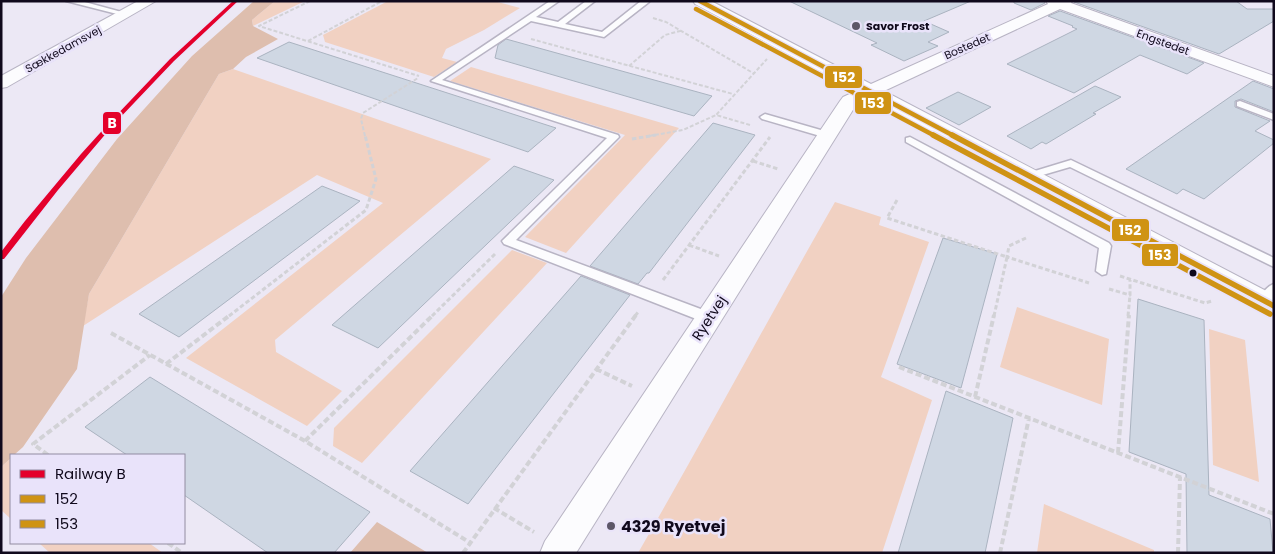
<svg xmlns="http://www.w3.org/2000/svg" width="1275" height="554" font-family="Poppins,sans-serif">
  <rect width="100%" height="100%" fill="#ece8f5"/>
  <!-- green -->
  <path fill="#f1d1c2" d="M275,1H305L253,26L252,20Z
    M388,1H494L520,8L484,30L446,49L442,58L457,62L434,77L325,42L323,35Z
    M471,67L679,128L566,253L525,237L625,135L450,81Z
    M233,69L491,159L275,340L276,352L342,391L307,426L186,358L383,203L317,175L83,326L89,294L219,74Z
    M835,202L881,217L879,225L929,242L881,377L932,400L882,553H638C705,437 768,319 835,202Z
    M512,250L547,263L362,463L333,446L334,428Z
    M1017,307L1109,339L1102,405L1000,367Z
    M1209,329L1245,340L1259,482L1213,465Z
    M11,458V519L1,510V467Z
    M1044,504L1154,550V553H1037Z
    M39,543H149L163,553H50Z"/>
  <!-- forest -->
  <path fill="#debeae" d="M254,1H275L252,20L253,26L278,39L246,57L233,69L219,74L89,294L77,369L23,447L14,455H11V458L1,467V297L26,258L117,139L192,56Z
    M377,522L428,553H350Z"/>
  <!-- building -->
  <path fill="#cfd7e3" stroke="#aab3c0" d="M789,1H971L924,21L949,32L928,42L938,46L904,61L871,45L877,43Z
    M1014,1H1044L1045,3L1031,10L1014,3Z
    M1236,1L1247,9H1274V21L1219,54L1074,2Z
    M1060,11L1204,63L1187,74L1140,55L1074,93L1007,64L1077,29L1072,27L1073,26L1048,16Z
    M506,39L712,96L694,116L495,58L498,45Z
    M289,42L404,79L556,128L528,152L257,58Z
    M1253,81L1274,89V112L1241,99L1235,101V107L1270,121L1255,131L1274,140V143L1204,199L1183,189L1177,194L1126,169Z
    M1095,86L1121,97L1093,113L1096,114L1046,144L1042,142L1031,149L1007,136Z
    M958,92L991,107L959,125L926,108Z
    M713,123L755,135L649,273H647L638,284L590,266Z
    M514,166L554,180L378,348L332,325Z
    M322,186L360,201L179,337L139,314Z
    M943,238L997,254L961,388L897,364Z
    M581,276L630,295L468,504L410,471Z
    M1138,299L1204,320L1209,495L1270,519L1273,553H1187L1186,474L1129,452Z
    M150,377L370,512L334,553H268L184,495V455H127L85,427Z
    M946,391L1013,418L985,553H898Z"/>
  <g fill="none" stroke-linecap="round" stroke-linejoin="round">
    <!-- service casing -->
    <g stroke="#b8b4c4" stroke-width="3">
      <path id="service" d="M66,1H81L129,14L125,16Z
        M550,1H559L536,17L558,22L586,1H595L565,24L602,32L641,1L649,2L604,37L531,21L442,80L618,135L619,137L516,240L714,314L716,318L714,322H704L504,244L502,241L607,138L431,81Z
        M1240,101L1274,114V120L1237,106V102Z
        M765,114L831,133L832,135L827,138L762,119L760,117Z
        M910,137L1109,243L1111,246L1106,274L1102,275L1096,271L1099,248L906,142V138Z
        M1071,160L1274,258V267L1070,167L1029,179L1024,176L1025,174Z
        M1274,284V297L1269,304H1259L1258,301C1261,295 1267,286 1274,284Z"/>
    </g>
    <!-- minor casing -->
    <g stroke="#b8b4c4" stroke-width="2">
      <path id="minor" d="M138,1H156L7,87L1,88V76Z
        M693,1H711L871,84L1048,4L1046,1H1072L1071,3L1274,76V87L1060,9L884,91L1274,295V315L1265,312L869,98L856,105L576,553H540L545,541L840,101L843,97L856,91L695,4Z"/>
    </g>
    <!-- path-far2 -->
    <path stroke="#d2d2d6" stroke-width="2" stroke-dasharray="4 2" stroke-linecap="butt" d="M310,1L259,26L419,76
      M1272,1L1274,2
      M653,18L666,22L753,73
      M531,39L733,94
      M308,41L382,1
      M629,66L665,35L680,31
      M750,125L716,115L767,59
      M365,136L361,119L363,113L418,78
      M649,136L683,130L716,115"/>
    <!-- path-far1 -->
    <path stroke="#d2d2d6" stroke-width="3" stroke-dasharray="4.5 2.5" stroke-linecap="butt" d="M632,139L656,135
      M753,161L778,169
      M897,200L887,218L1007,257L994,316
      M1026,238L1009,246L1007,257L1089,283
      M689,245L719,256
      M1120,276L1205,303L1212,301
      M663,280L770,137
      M1109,289L1130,295V280
      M229,316L366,210L376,179L365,135
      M432,316L495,254
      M635,316L639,311
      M1128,316L1130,295"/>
    <!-- path -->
    <path stroke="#d2d2d6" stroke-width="4" stroke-dasharray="6 3" stroke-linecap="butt" d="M111,333L305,441L469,542
      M166,364L230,315
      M899,367L1274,514
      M596,369L632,386
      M975,397L994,315
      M305,441L433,315
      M1118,453L1129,315
      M48,455L33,444L150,355
      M494,508L534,532
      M168,543L182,553
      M463,553L636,315
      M1000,553L1029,418
      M1178,553L1180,477"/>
    <!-- service -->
    <use href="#service" fill="#fcfcfe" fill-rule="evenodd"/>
    <!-- minor -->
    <use href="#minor" fill="#fcfcfe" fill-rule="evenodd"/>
    <!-- bus-1-far1 casing -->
    <g stroke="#e9e3fa" stroke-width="7">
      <path id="bus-1-far1" d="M700,1L954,136"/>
    </g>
    <!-- bus-1 casing -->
    <g stroke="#e9e3fa" stroke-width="9">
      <path id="bus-1" d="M952,135L1274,306"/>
    </g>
    <!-- bus-2-far1 casing -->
    <g stroke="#e9e3fa" stroke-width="7">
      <path id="bus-2-far1" d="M696,9L935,136"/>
    </g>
    <!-- bus-2 casing -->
    <g stroke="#e9e3fa" stroke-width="9">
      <path id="bus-2" d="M933,135L1270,314"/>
    </g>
    <!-- bus-1-far1 -->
    <use href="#bus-1-far1" stroke="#cf9314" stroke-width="4.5"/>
    <!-- bus-1 -->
    <use href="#bus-1" stroke="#cf9314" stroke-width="5.5"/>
    <!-- bus-2-far1 -->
    <use href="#bus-2-far1" stroke="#cf9314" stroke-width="4.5"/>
    <!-- bus-2 -->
    <use href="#bus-2" stroke="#cf9314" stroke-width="5.5"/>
    <!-- rail-1 casing -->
    <g stroke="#e9e3fa" stroke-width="3">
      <path id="rail-1" d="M233,1H238L174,61L114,124L58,190L4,259H1V252L25,221L81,154L110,122L170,59Z"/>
    </g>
    <!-- rail-1 -->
    <use href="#rail-1" fill="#e4002b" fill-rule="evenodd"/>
  </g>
  <!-- markers -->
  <g fill="#5d5768" stroke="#e9e3fa" stroke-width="2">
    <circle cx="856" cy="26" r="5"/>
    <circle cx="611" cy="526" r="5"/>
  </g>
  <circle fill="#10091c" stroke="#e9e3fa" stroke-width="2" cx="1193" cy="273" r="4.5"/>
  <g text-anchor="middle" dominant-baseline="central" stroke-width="5" stroke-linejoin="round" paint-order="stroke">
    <!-- far-poi labels -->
    <g font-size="11" font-weight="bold" fill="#10091c" stroke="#e9e3fa" text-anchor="start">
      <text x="866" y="26">Savor Frost</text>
    </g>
    <!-- far-street labels -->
    <g font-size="11" fill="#10091c" stroke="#e9e3fa">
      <text transform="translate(1163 42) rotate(20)">Engstedet</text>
      <text transform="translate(967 46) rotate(-24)">Bostedet</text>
      <text transform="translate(63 49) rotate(-29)">Sækkedamsvej</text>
    </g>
    <!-- street labels -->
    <g font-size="14" fill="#10091c" stroke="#e9e3fa">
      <text transform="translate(709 318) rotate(-57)">Ryetvej</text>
    </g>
    <!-- near-poi labels -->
    <g font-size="16" font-weight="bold" fill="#10091c" stroke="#e9e3fa" text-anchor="start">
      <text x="621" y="526">4329 Ryetvej</text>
    </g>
  </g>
  <g stroke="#e9e3fa" stroke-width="2">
    <rect x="824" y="65" width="39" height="24" rx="5" fill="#cf9314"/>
    <rect x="854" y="91" width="38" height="24" rx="5" fill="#cf9314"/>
    <rect x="102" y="111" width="20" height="24" rx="5" fill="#e4002b"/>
    <rect x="1111" y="218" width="39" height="24" rx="5" fill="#cf9314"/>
    <rect x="1141" y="243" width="38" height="24" rx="5" fill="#cf9314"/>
  </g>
  <g font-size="14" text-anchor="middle" font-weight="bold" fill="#fff">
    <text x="844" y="82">152</text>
    <text x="873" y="108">153</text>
    <text x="112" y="128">B</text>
    <text x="1130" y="235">152</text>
    <text x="1160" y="260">153</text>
  </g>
  <!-- border -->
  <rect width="1275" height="554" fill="none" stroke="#10091c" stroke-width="5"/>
  <!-- legend -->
  <rect x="10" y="454" width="175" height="90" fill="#e9e3fa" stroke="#928ca1"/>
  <rect x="20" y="470" width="25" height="8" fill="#e4002b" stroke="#928ca1"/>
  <text x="55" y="479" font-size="15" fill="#10091c">Railway B</text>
  <rect x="20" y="495" width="25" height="8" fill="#cf9314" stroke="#928ca1"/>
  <text x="55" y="504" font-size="15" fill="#10091c">152</text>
  <rect x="20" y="520" width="25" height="8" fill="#cf9314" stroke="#928ca1"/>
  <text x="55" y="529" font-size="15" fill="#10091c">153</text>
</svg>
